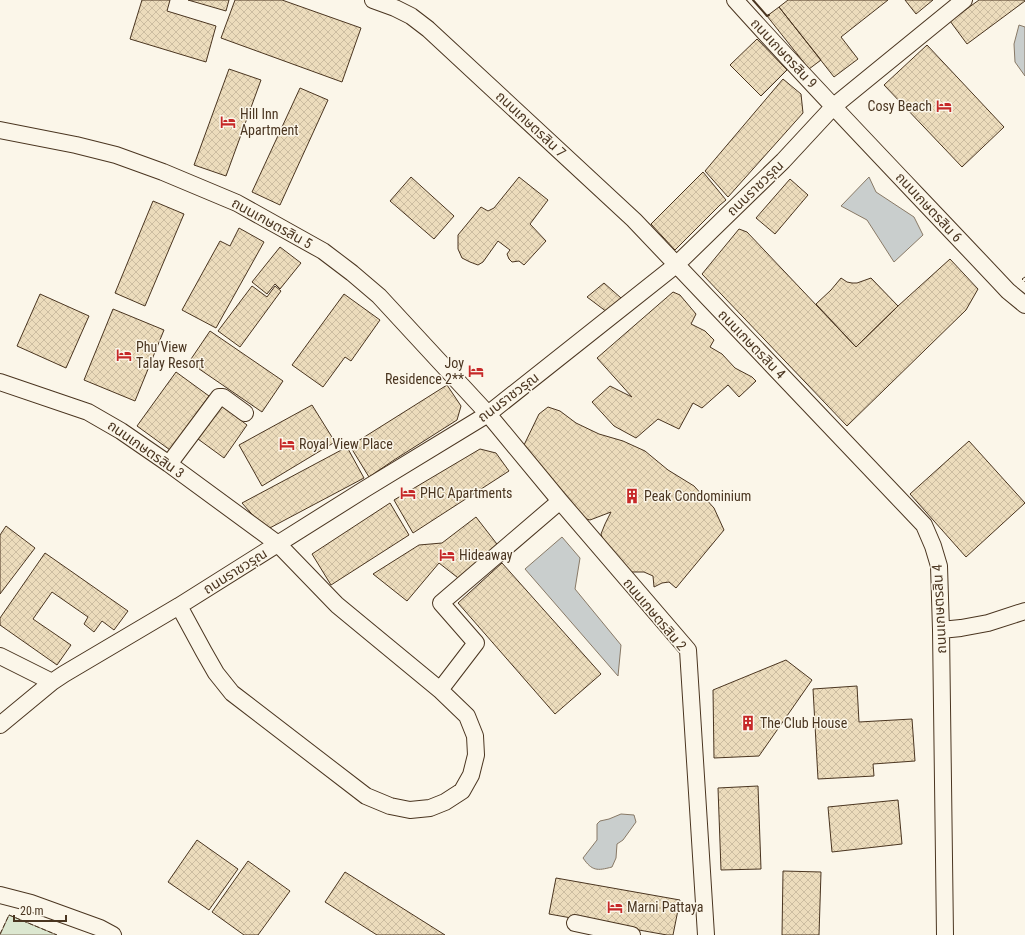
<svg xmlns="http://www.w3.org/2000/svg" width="1025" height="935" font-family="'Roboto Condensed','Noto Sans Thai',sans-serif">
  <defs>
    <pattern id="building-cross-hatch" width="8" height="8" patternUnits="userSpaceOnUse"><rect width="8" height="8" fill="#ecdcbc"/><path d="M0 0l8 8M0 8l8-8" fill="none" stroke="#ccbda1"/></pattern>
  </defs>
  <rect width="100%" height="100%" fill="#fbf6e9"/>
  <!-- pitch -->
  <path fill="#dce7d0" stroke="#887966" d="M9,915L57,935H0Z"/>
  <!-- water -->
  <path fill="#c9cecd" stroke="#887966" d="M1019,25L1025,27V76L1015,62L1014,44Z
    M869,177L876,192L914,217L923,235L894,262L867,220L841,206Z
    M562,537L580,558L575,589L621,645L618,676L525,569Z
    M621,814L634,815L636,822L623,840L617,844L616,858L612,867C597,871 592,871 583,858L597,840V824L600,821L609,819Z"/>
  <!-- building -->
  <path fill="url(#building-cross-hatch)" stroke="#4a3520" d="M142,0H170L167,11L216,26L206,62L130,39Z
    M188,0H229L226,11Z
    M235,0H282L361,28L342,82L221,38Z
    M788,0H888L841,37L858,59L834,77L779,7Z
    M905,0H933L916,14Z
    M979,0H1025V1L967,44L950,21Z
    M779,7L821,60L809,69L767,16Z
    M757,39L787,70L761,96L730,65Z
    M927,45L1004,127L962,167L884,85Z
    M229,69L261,80L226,176L194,165Z
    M783,79L801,94L803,113L728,197L705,171Z
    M300,88L328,100L280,205L252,192Z
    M703,172L726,200L720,205L675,250L651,224Z
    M411,177L454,216L434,239L390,201Z
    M519,177L548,200L530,224L546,241L524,265L519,261L512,262L509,259L507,254L510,250L498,241L483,262L478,265L470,262L462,258L458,249V235L481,207L488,211L494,208Z
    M790,179L808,195L775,234L756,218Z
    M153,201L184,214L145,306L115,293Z
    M239,228L264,242L216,328L182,310L220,241L230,246Z
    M739,229L747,232L856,347L898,306L950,259L978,289L966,310L847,426L702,274Z
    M280,247L301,263L280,289L275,284L267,294L252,282Z
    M841,278L847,282L852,283H857L871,278L898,306L856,347L816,304L831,290Z
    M604,283L621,298L607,312L587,297Z
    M252,286L267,297L275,286L281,291L240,347L218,331Z
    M673,292L680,295L696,314L691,324L705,331L714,340L710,347L722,354L735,368L752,377L756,381L739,397L728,385L702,408L693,403L679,429L658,419L636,438L614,426L592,402L610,386L632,397L597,358Z
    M40,294L89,316L66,368L17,346Z
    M344,294L380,320L351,361L345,357L323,387L292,365Z
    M113,309L164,330L135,401L84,380Z
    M210,331L283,381L262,412L189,362Z
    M176,372L209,396L170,450L137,426Z
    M447,385L461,406L457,420L394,460L369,477L350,446Z
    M312,405L335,442L262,486L239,445L259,434Z
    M222,406L247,425L224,458L198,439Z
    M548,407L560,411L576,423L599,434L623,441L645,451L668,470L694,486L714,508L724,530L676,588L669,582L662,583L654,587L653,576L644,572H632L623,568L605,546L601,534L605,524L611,512L590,520L580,517L524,445L539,414Z
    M969,441L1025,503L966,557L910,494Z
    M347,447L364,478L266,530L242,503Z
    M480,449L496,453L509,471L413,533L394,500Z
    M390,503L409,535L331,585L312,554Z
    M476,517L500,548L462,581L439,563L407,601L373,574L419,545L442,543Z
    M6,526L35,548L0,594V535Z
    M45,553L128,611L114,630L102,621L94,632L84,624L88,617L52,592L33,619L71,645L57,665L0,625V618Z
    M502,563L601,674L555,714L458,603Z
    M786,660L812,680L759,756L714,758L713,690Z
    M857,686L859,722L912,719L915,761L873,764L874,776L818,779L813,689Z
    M758,786L761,869L721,870L718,788Z
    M898,800L902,844L832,852L828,807Z
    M197,840L238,869L209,910L168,882Z
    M248,861L290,891L258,935H244L212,912Z
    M783,871L821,872L819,935H782Z
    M345,872L445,935H377L325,902Z
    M556,878L680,900L673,935H667L549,914Z"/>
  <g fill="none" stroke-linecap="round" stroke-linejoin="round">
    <!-- minor casing -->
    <g stroke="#4a3520" stroke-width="18">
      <path id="minor" d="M373,0L395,8L411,16L428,29L634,220L924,525L933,546L939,566L941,630L945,935
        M735,0C824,99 917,194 1008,291L1025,305
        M0,130L76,145L116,155L163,172L237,203L323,251L352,273L379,296L488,414L560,501L688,650L706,935
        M0,382L88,412L121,431L169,464L278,544L337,605L440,690L467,716L475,736L476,755L471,775L462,791L445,802L430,808L410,810L390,806L366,796L232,693L216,673L204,652L179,606
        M169,464L219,397H223L245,413
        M941,630L961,628L988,623L1025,611
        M0,656L52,682
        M440,690L476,643L441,603L560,501
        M0,725L52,682L64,674L179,606L365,489L488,414L676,265L783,161L834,106L964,0
        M0,895L31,903L100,928L113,935
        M575,923L632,935"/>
    </g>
    <!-- minor -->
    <use href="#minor" stroke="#fbf6e9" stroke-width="16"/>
    <!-- fence -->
    <path stroke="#4a3520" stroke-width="1" stroke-dasharray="5 2" stroke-linecap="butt" d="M1025,277L1022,279L1025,282
      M0,934L9,915L57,935"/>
    <!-- wall -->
    <path stroke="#4a3520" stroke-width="2" d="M753,0L767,16L769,15"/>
  </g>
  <!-- icons -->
  <defs>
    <g id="hotel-bare" transform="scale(1.2)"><path d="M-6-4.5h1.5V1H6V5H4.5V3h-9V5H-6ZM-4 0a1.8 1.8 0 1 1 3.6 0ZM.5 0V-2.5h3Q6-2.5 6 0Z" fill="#c62828" stroke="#fbf6e9" stroke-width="2.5" paint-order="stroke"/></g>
    <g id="building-bare" transform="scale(1.2)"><path d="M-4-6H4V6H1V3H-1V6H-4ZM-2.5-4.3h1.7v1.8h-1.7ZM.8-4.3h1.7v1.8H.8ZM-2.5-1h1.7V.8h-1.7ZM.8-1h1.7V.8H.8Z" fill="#c62828" stroke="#fbf6e9" stroke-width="2.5" paint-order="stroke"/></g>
  </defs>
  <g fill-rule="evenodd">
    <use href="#hotel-bare" x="944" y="106"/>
    <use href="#hotel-bare" x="228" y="122"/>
    <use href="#hotel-bare" x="124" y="355"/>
    <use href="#hotel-bare" x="476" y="371"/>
    <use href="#hotel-bare" x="287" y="444"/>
    <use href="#hotel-bare" x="408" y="493"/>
    <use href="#building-bare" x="632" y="496"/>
    <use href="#hotel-bare" x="447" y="555"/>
    <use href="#building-bare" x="748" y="723"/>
    <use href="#hotel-bare" x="615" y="907"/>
  </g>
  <g text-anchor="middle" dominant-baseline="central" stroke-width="3" stroke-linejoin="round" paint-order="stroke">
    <!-- street labels -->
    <g font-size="14" fill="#4a3520" stroke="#fbf6e9">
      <text transform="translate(784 53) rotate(47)">ถนนเกษตรสิน 9</text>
      <text transform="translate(531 124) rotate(43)">ถนนเกษตรสิน 7</text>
      <text transform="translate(755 188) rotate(-44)">ถนนราชวรุณ</text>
      <text transform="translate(929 207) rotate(47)">ถนนเกษตรสิน 6</text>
      <text transform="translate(272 223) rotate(29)">ถนนเกษตรสิน 5</text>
      <text transform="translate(752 344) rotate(46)">ถนนเกษตรสิน 4</text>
      <text transform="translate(508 397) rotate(-37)">ถนนราชวรุณ</text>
      <text transform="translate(146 449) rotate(35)">ถนนเกษตรสิน 3</text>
      <text transform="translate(235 571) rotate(-32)">ถนนราชวรุณ</text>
      <text transform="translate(939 609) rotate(-93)">ถนนเกษตรสิน 4</text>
      <text transform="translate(655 614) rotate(50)">ถนนเกษตรสิน 2</text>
    </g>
    <!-- poi labels -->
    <g font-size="14" fill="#4a3520" stroke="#fbf6e9" text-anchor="start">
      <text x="932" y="106" text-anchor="end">Cosy Beach</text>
      <text x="240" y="114">Hill Inn<tspan x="240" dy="16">Apartment</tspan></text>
      <text x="136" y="347">Phu View<tspan x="136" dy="16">Talay Resort</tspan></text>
      <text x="464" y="363" text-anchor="end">Joy<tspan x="464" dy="16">Residence 2**</tspan></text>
      <text x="299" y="444">Royal View Place</text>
      <text x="420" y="493">PHC Apartments</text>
      <text x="644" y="496">Peak Condominium</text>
      <text x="459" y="555">Hideaway</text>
      <text x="760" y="723">The Club House</text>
      <text x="627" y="907">Marni Pattaya</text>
    </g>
  </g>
  <!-- scale -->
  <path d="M14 915v6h52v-6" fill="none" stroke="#4a3520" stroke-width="2"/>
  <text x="20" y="915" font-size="12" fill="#4a3520" stroke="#fbf6e9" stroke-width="3" paint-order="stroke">20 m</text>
</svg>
